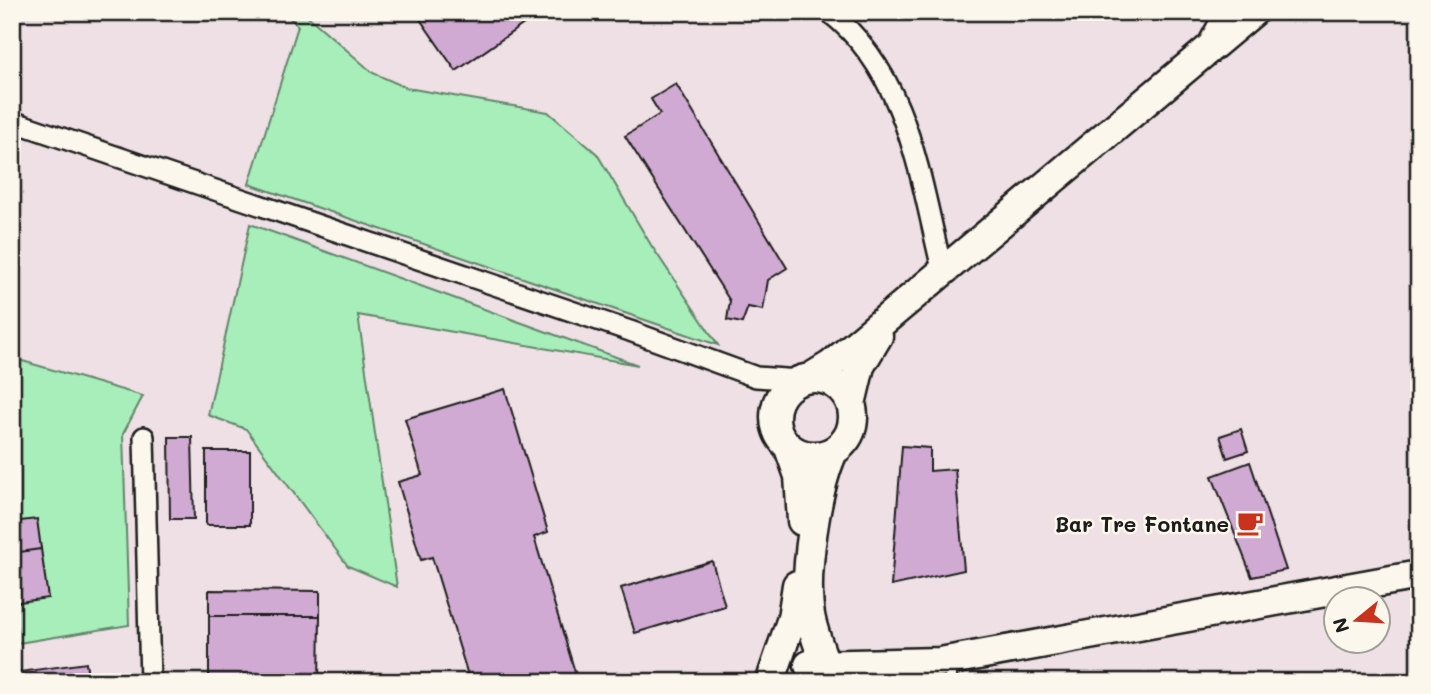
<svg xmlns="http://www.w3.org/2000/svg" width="1431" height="694" font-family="Mali,sans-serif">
  <rect width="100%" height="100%" fill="#eee0e4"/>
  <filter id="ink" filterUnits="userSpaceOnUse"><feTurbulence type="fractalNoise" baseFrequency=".0143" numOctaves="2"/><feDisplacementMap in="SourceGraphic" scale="14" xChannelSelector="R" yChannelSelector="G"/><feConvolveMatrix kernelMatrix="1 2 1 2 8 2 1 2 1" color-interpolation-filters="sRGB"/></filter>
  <g filter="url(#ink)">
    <!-- green -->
    <path fill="#a7eeba" stroke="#62856b" stroke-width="2" d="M284,12H303L373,73L407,88L548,112L597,154L651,245L718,345L249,184L298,26Z
      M250,224L638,365L358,315L397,587L348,566L246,429L208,415Z
      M12,358L143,396L123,434L129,625L12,644Z"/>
    <!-- building -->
    <path fill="#d0aad2" stroke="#1c1c1c" stroke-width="2" d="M415,12H541L456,71Z
      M676,84L787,268L768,280L763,310L748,307L742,323L727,320L730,301L625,136L660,114L651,99Z
      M505,389L548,532L534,537L578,682H470L432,557L421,560L398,482L422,475L405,419Z
      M1241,429L1248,451L1227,458L1220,436Z
      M169,437H192L194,519H170Z
      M902,446L930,448V471L955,469L964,570L891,586Z
      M206,451H250V525H206Z
      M1250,462L1286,570L1252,577L1212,476Z
      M37,519L41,549L12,553V522Z
      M41,549L48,598L12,603V553Z
      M712,561L725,606L635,633L621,588Z
      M209,590L320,591V616H209Z
      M209,616H320L319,682H209Z
      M86,663L89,682H12V673Z"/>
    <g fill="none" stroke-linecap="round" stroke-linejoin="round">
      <!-- lane casing -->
      <g stroke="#1c1c1c" stroke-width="15">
        <path id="lane" d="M948,661L951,682"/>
      </g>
      <!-- street casing -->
      <g stroke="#1c1c1c" stroke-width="24">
        <path id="street" d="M829,12C909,74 920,181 943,273
          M1209,42L1225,12
          M12,121L630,331L756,377L800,380
          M144,437L150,682"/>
      </g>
      <!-- secondary casing -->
      <g stroke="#1c1c1c" stroke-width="33">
        <path id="secondary" d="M775 417a39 39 0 1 1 78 0a39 39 0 1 1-78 0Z
          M810,378L831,365L1253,12
          M851,404L860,366L878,336
          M789,448L799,476L802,521
          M809,665L940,662L1419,575
          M773,674L792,618L797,585
          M831,682C825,660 814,638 810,615C803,575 816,489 833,452"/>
      </g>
      <!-- lane -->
      <use href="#lane" stroke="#fbf7ec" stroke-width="10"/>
      <!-- street -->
      <use href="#street" stroke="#fbf7ec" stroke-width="19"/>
      <!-- secondary -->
      <use href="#secondary" stroke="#fbf7ec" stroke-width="28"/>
    </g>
  </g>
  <!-- icons -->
  <defs>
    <g id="cafe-bare" transform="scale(2.1)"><path d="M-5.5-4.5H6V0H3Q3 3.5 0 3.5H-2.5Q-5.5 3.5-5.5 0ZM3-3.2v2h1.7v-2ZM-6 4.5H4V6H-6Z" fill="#c8321e" stroke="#fbf7ec" stroke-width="2.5" paint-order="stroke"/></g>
  </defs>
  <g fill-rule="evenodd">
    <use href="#cafe-bare" x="1250" y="523"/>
  </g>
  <g text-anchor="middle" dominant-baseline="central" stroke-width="5" stroke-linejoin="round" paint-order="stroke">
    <!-- poi labels -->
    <g font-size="21" font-weight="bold" fill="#1c1c1c" stroke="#fbf7ec" text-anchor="end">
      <text x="1229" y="523">Bar Tre Fontane</text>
    </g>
  </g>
  <!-- margin -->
  <rect width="1431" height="694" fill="none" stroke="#fbf7ec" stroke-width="42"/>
  <rect x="21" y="21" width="1389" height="652" fill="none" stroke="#1c1c1c" stroke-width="2.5" filter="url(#ink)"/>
  <!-- north arrow -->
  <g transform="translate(1357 620) rotate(252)"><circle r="33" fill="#fbf7ec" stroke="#a29f99" stroke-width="2"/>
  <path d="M0-5L12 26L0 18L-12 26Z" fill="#c8321e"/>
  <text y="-10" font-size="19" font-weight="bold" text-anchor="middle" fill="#1c1c1c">N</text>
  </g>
</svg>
